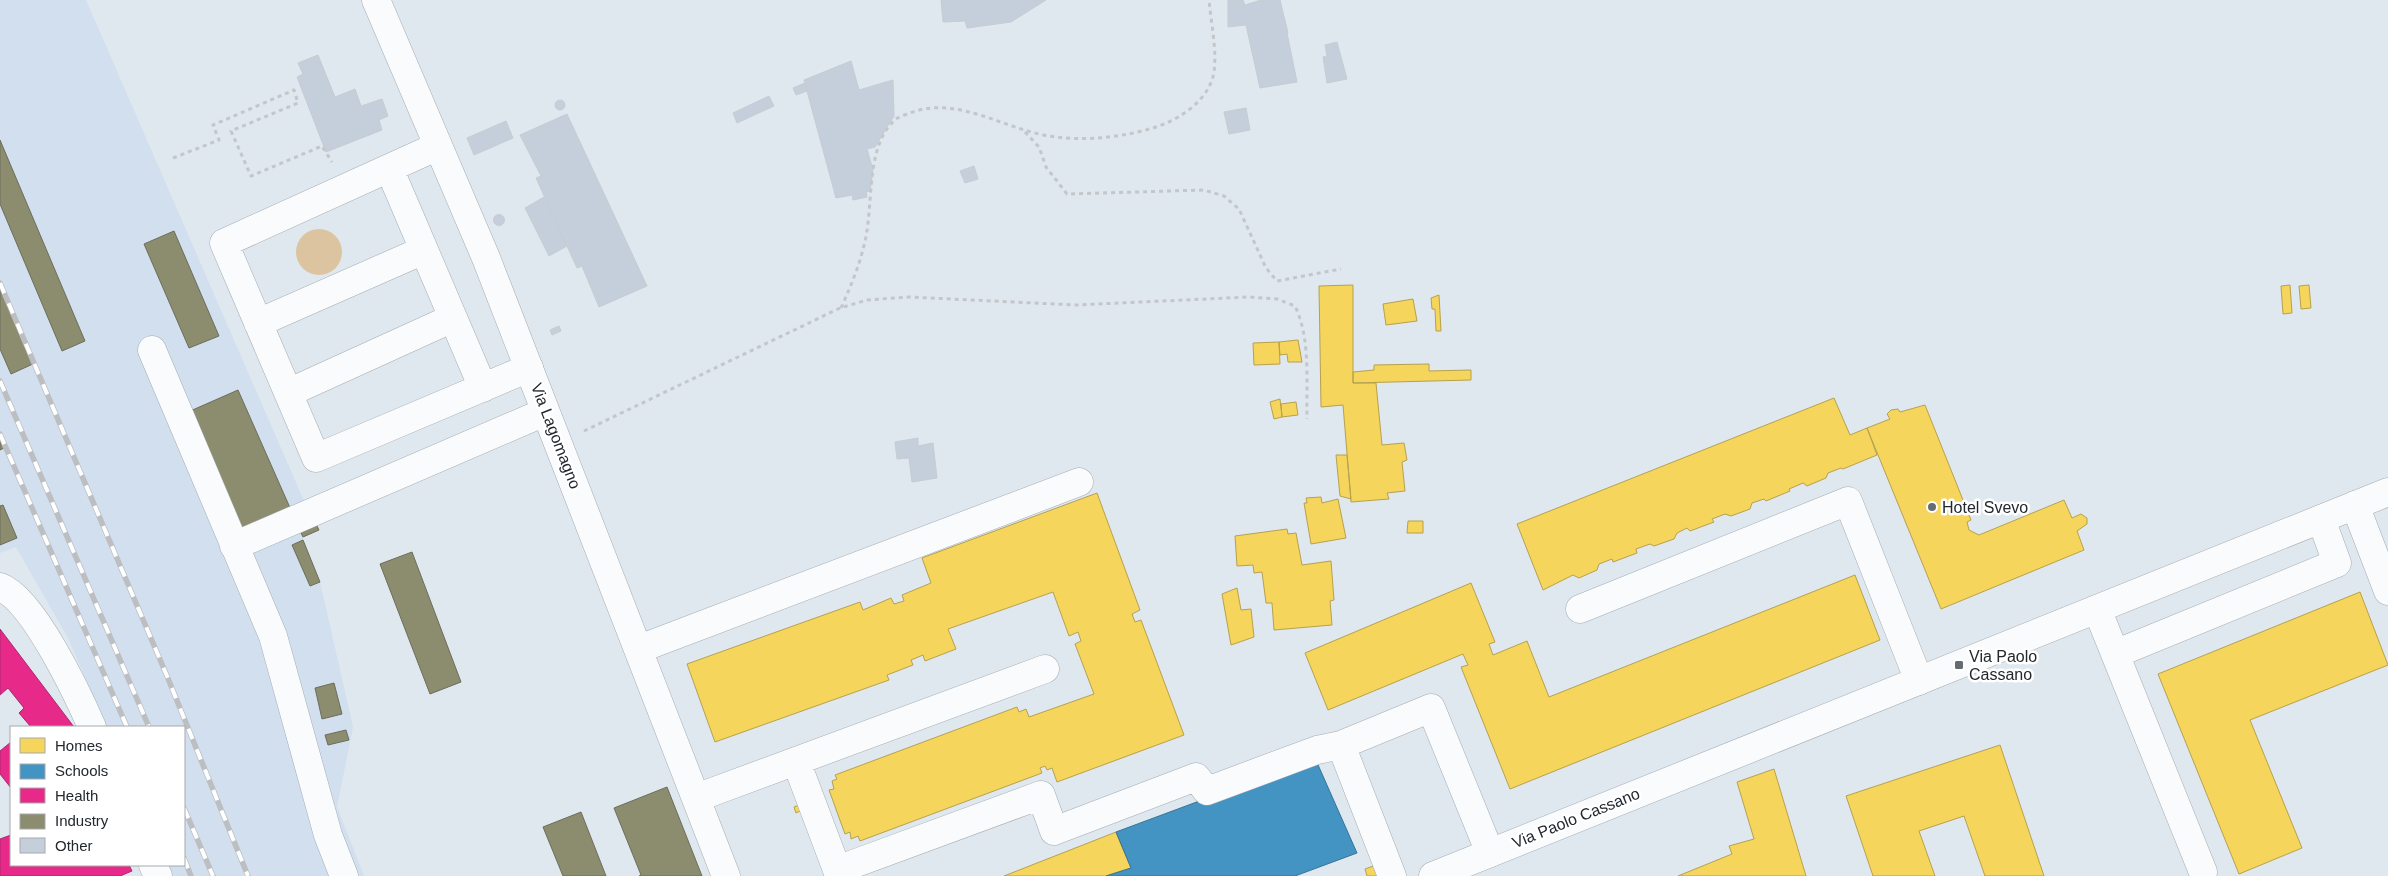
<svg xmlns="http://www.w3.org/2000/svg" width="2388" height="876" font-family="Helvetica,sans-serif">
  <rect width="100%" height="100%" fill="#dfe7ef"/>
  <!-- built -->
  <path fill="#d1dfee" d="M0,0H86L304,501L319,530L303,537V540L320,582L353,727L337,807L364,876H171L166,865H184V727H106L68,638L16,547L0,553Z"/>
  <!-- green -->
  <path fill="#ddc4a1" d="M296 252a23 23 0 1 1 46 0a23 23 0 1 1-46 0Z"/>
  <!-- homes -->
  <path fill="#f6d55c" stroke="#b6a14e" d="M1353,285V383H1376L1382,445L1404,443L1407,460L1402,462L1405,491L1387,493L1389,499L1351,502L1343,405L1321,407L1319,286Z
    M2290,285L2292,313L2283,314L2281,286Z
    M2309,285L2311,308L2301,309L2299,286Z
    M1439,295L1441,331H1436L1435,309H1432L1431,298Z
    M1413,299L1417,321L1386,325L1383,304Z
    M1298,340L1302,362H1288L1287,354L1280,355L1279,342Z
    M1279,342L1280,364L1254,365L1253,343Z
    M1429,364V371L1471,370V380L1353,383V372L1374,370V365Z
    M1834,398L1850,435L1867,428L1877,455L1843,469L1841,468L1828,473L1826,478L1807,486L1803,483L1789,489L1790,491L1766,501L1764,499L1752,503L1750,509L1731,516L1725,514L1712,519L1714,522L1690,531L1687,528L1677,533L1674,539L1654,546L1650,544L1636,549L1637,553L1613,562L1612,559L1599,564L1597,570L1579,578L1573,575L1543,590L1517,524Z
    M1280,399L1282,417L1274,419L1270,402Z
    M1296,402L1298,415L1282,417L1281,404Z
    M1925,405L1971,520L1967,522L1969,530L1979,535L2064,500L2072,518L2081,514L2087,518V524L2077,531L2084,550L1941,609L1867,428L1890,419L1887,414L1891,410L1898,409L1900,412Z
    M1336,455H1347L1351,499L1340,496Z
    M1097,493L1140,610L1132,614L1135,622L1141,620L1184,735L1057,782L1052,768L1047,770L1045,766L1040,768L1042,773L860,841L858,836L851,839L850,832L845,834L829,790L834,789L832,781L837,779L835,775L1017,707L1019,712L1026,709L1029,717L1094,694L1075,644L1081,641L1078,632L1069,636L1053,592L948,629L956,649L925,661L923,655L911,660L913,665L887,675L889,680L715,742L687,664L860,602L863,610L891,598L894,604L904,601L902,595L931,583L922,558Z
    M1321,497L1322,503L1338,499L1346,538L1311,544L1304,503H1307L1306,498Z
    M1408,521H1423V533H1407Z
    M1287,529L1288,534L1296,533L1302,565L1331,561L1334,600L1330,601L1332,625L1274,630L1272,603H1266L1262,572L1254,573L1253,565L1237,566L1235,536Z
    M1855,575L1880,640L1510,789L1461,667L1468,665L1463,654L1328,710L1305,653L1471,583L1495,642L1489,644L1493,655L1527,641L1549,697Z
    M1237,588L1241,610L1251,609L1254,637L1231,645L1222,594Z
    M2360,592L2388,665L2250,720L2302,848L2239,874L2158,674Z
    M2000,745L2044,876H1985L1964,816L1919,831L1935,876H1873L1846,796Z
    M1774,769L1806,876H1678L1732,854L1729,846L1754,839L1737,782Z
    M799,805L802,810L796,813L794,807Z
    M1116,832L1131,868L1106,876H1004Z
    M1376,865L1379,876H1367L1365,869Z"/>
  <!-- schools -->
  <path fill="#4393c3" stroke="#397396" d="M1315,758L1357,853L1295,876H1106L1131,868L1116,832Z"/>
  <!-- health -->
  <path fill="#e7298a" stroke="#ac296e" d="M0,629L74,727H31L19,713L24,708L8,688L0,695Z
    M11,742V788L0,774V751Z
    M11,835V865H129L132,871L120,876H0V839Z"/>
  <!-- industry -->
  <path fill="#8c8c6e" stroke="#6c6e5b" d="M0,140L85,341L62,351L0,204Z
    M174,231L219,336L189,348L144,244Z
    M0,282L35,363L11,374L0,349Z
    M238,390L291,510L240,532L188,412Z
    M0,433L6,447L0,450Z
    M3,505L17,538L0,545V506Z
    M314,520L319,530L303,537L298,527Z
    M303,540L320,582L310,586L292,545Z
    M412,552L461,682L430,694L380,564Z
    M334,683L342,714L322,719L315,688Z
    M346,730L349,740L328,745L325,735Z
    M667,787L702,876H639L641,875L614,808Z
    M581,812L606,876H563L543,827Z"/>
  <!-- building -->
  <path fill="#c5cfdb" stroke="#c5ccd2" d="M941,0H1046L1011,22L967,28L965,21L943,22Z
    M1228,0H1243L1245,5L1261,0H1280L1288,33H1287L1297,82L1260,88L1246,25L1228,27Z
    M1337,42L1347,79L1327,83L1323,57L1327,56L1325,45Z
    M318,55L335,97L355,89L361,106L382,99L388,116L379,120L382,130L326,152L297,77L303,74L298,63Z
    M851,61L859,90L893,80L894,116L875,147L867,149L873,170L870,191L866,192L867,197L853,200L852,195L836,198L804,80Z
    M805,83L807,91L796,95L793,88Z
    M769,96L774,106L737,123L733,113Z
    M555 105a5 5 0 1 1 10 0a5 5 0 1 1-10 0Z
    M1246,108L1250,130L1229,134L1224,112Z
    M567,114L647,286L599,307L582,266L577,268L536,178L541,176L520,135Z
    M506,121L513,138L474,155L467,138Z
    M974,166L978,179L965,183L960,171Z
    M544,197L567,246L549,256L525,208Z
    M493.5 220a5.5 5.5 0 1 1 11 0a5.5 5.5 0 1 1-11 0Z
    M559,326L561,331L552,335L550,330Z
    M918,438V446L933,443L937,478L912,482L909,458L897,459L895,442Z"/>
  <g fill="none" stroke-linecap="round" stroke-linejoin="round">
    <!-- minor casing -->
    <g stroke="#a6acb2" stroke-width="29">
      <path id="minor" d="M438,146L224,243L316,458L529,368
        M389,168L483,388
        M258,323L424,250
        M152,350L273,636L328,835L344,876
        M288,393L453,318
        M2355,505L2388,591
        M234,546L545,412
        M0,587C33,599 78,695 92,727
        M1580,609L1848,501L1919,681
        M2097,609L2203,872
        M639,649L1079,482
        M2115,654L2337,563L2321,519
        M796,761L837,870L1041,795L1054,831L1196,777L1207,791L1317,750L1341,745
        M696,798L1045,669
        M153,865L158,876
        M1392,876L1341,745L1431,708L1490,853"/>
    </g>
    <!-- major casing -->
    <g stroke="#a6acb2" stroke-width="29">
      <path id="major" d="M376,0L486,258L726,876
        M1433,876L2388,492"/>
    </g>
    <!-- path -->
    <path stroke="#c4c7ca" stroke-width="3" stroke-dasharray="4 4" stroke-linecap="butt" d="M1025,132L1039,147L1046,167L1067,194L1204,190L1224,196L1239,209L1266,268L1277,281L1341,269
      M173,158L219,140L213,125L294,90L298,103L231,131L251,176L322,146L332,162
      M841,308C851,286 860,264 865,241C874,203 865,145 896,119C900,116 906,115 910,113C958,94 1008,132 1056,137C1089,141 1122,137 1153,128C1179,120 1209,101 1214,72C1217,49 1211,23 1209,0
      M584,431L840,308L867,300L909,297L1076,305L1249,297L1277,299L1295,306C1311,339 1306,383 1307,419"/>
    <!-- minor -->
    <use href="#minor" stroke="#fafbfd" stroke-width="28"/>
    <!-- major -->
    <use href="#major" stroke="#fafbfd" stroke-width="28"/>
    <!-- rail casing -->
    <g stroke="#bcbec1" stroke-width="5.5">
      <path id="rail" d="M0,283L167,676L248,876
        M0,381L149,727
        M0,434L127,727
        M184,808L213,876
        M184,858L191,876"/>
    </g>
    <!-- rail -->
    <use href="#rail" stroke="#fff" stroke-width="4" stroke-dasharray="11" stroke-linecap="butt"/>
  </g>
  <!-- markers -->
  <g fill="#646b72" stroke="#fff" stroke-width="2">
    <circle cx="1932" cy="507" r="5"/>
    <rect x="1954" y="660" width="10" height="10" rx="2.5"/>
  </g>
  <g text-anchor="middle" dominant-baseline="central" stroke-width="5" stroke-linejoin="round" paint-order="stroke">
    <!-- street labels -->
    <g font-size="16" fill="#22282e" stroke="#fff">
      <text transform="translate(556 436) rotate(69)">Via Lagomagno</text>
      <text transform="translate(1576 818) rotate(-22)">Via Paolo Cassano</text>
    </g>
    <!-- poi labels -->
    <g font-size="16" fill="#22282e" stroke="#fff" text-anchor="start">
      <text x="1942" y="507">Hotel Svevo</text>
      <text x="1969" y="656">Via Paolo<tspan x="1969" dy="18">Cassano</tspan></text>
    </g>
  </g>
  <!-- legend -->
  <rect x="10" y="726" width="175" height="140" fill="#ffffff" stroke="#a7a9ab"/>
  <rect x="20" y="738" width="25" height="15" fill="#f6d55c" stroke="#a7a9ab"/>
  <text x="55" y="751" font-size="15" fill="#22282e">Homes</text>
  <rect x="20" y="764" width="25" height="15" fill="#4393c3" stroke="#a7a9ab"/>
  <text x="55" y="776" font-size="15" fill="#22282e">Schools</text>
  <rect x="20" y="788" width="25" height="15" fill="#e7298a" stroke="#a7a9ab"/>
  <text x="55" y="801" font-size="15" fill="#22282e">Health</text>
  <rect x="20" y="814" width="25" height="15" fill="#8c8c6e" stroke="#a7a9ab"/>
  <text x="55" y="826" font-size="15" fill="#22282e">Industry</text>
  <rect x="20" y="838" width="25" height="15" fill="#c5cfdb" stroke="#a7a9ab"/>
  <text x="55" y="851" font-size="15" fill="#22282e">Other</text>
</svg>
